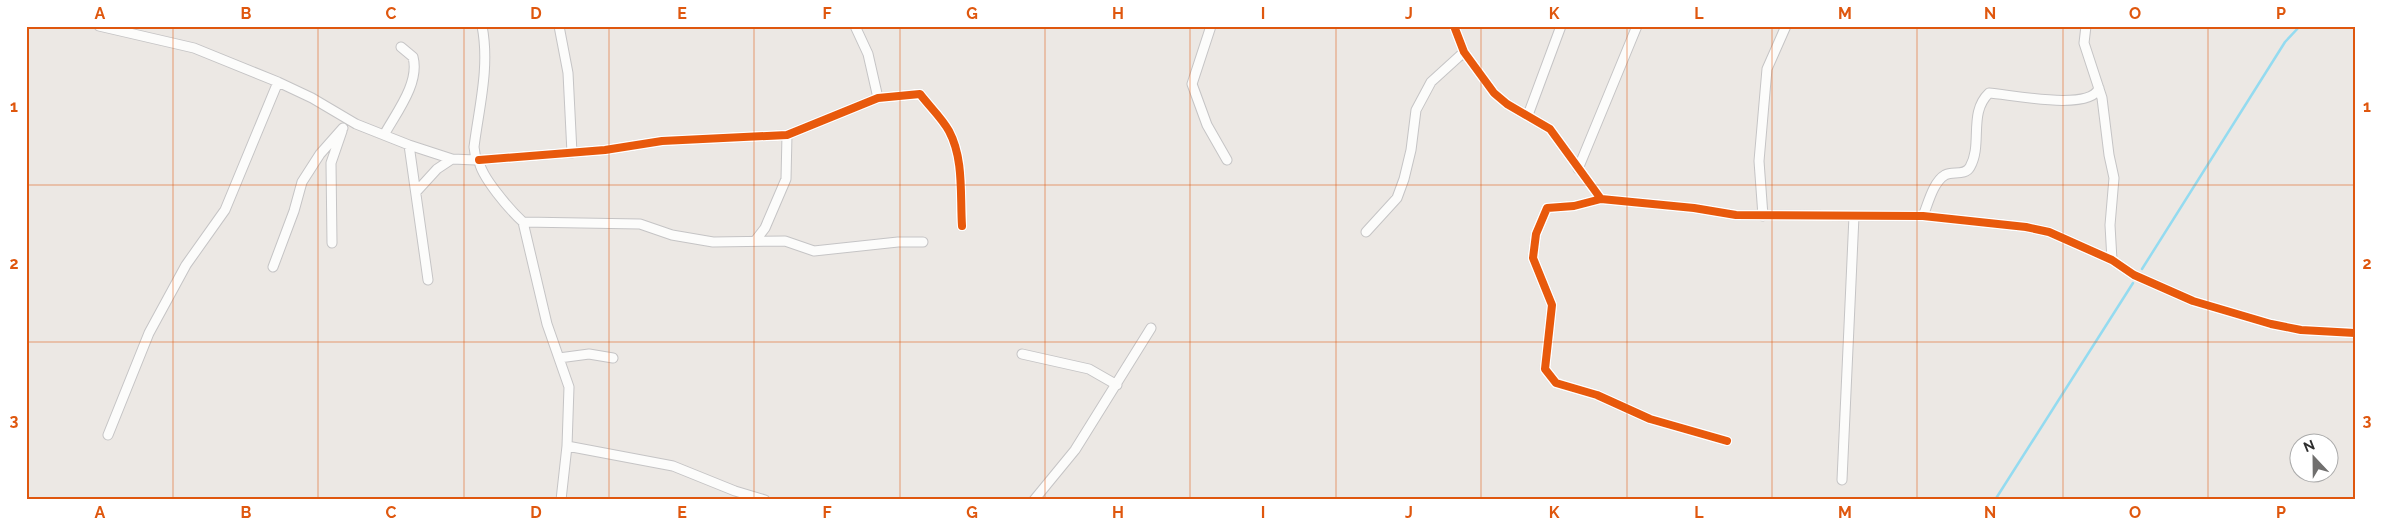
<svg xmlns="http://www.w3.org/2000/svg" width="2381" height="526" font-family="Raleway,sans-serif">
  <rect width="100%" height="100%" fill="#ece8e4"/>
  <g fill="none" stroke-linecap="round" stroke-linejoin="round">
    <!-- stream -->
    <path stroke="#94dbf0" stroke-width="2.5" d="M2142,269L2285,42L2300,26
      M1995,500L2133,283"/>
    <!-- street casing -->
    <g stroke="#c5c4c5" stroke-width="11">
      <path id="street" d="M99,26L194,48L278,82L312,98L356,124L409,145L452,159L476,160
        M482,26C490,67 479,107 474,147L476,160H479C480,176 511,211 523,222L547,324L569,387L567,446L561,500
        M559,26L568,73L572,153
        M855,26L868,54L878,98
        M1211,26L1192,84L1207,125L1227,160
        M1454,26L1464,52L1494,93L1507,104L1550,129L1601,199L1694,208L1736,215L1923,216L2026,227L2049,232L2112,260L2134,275L2193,301L2271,324L2301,330L2355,333
        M2086,26L2084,43L2102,98L2109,155L2114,178L2110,225L2112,260
        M1528,115L1561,26
        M384,135C396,113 420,83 413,57L401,47
        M409,145L428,280
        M479,160L605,150L662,141L787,135L878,98L920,94C929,106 942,118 949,131C964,159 960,195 962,226
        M1578,169L1637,26
        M416,192L437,169L452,159
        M1601,199L1574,206L1547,208L1536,234L1533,258L1552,305L1545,369L1556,383L1597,395L1650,419L1727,441
        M1763,216L1759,161L1767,69L1786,26
        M1923,216C1928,204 1933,182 1945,175C1953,171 1965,176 1970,167C1983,144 1968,113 1989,93C2009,94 2090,112 2099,88
        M523,222L640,224L672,235L713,242L785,241L814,251L898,242H923
        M1366,232L1397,198L1404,179L1411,150L1416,110L1431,82L1464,52
        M755,241L765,228L786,179L787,135
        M332,243L331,163L342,131
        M273,267L294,211L302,182L320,154L343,128
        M1022,354L1089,369L1117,385
        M559,358L589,354L613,358
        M108,435L149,333L186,265L225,210L278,82
        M567,446L673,466L735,491L765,500
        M1842,480L1854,216
        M1034,500L1075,450L1151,328"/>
    </g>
    <!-- street -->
    <use href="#street" stroke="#fcfcfb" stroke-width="9"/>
    <!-- cycleway casing -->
    <g stroke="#fff" stroke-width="11">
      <path id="cycleway" d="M1454,26L1464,52L1494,93L1507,104L1550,129L1601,199L1694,208L1736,215L1923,216L2026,227L2049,232L2112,260L2134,275L2193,301L2271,324L2301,330L2355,333
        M479,160L605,150L662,141L787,135L878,98L920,94C929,106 942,118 949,131C964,159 960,195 962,226
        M1601,199L1574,206L1547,208L1536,234L1533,258L1552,305L1545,369L1556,383L1597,395L1650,419L1727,441"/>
    </g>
    <!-- cycleway -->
    <use href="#cycleway" stroke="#e8590c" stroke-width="8"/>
  </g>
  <!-- grid -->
  <path fill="none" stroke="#df570e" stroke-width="1" stroke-opacity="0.55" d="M173,26V500M318,26V500M464,26V500M609,26V500M754,26V500M900,26V500M1045,26V500M1190,26V500M1336,26V500M1481,26V500M1627,26V500M1772,26V500M1917,26V500M2063,26V500M2208,26V500M26,185H2355M26,342H2355"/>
  <!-- border -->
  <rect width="2381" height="526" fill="none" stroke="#ffffff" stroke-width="55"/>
  <!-- north arrow -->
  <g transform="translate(2314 458) rotate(338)"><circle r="24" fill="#ffffff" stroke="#ababab"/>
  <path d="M0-4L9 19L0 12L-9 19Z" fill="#706f6e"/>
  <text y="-8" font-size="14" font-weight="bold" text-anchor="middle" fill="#2e2e2e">N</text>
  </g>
  <rect x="28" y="28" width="2326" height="470" fill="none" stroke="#df570e" stroke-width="2"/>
  <g font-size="16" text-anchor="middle" font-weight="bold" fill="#df570e">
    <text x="100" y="19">A</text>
    <text x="246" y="19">B</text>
    <text x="391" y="19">C</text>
    <text x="536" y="19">D</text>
    <text x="682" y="19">E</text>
    <text x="827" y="19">F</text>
    <text x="972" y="19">G</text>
    <text x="1118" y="19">H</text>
    <text x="1263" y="19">I</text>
    <text x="1409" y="19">J</text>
    <text x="1554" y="19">K</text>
    <text x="1699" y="19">L</text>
    <text x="1845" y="19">M</text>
    <text x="1990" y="19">N</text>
    <text x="2135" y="19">O</text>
    <text x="2281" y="19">P</text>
    <text x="14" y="112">1</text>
    <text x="2367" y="112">1</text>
    <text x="14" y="269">2</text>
    <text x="2367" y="269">2</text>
    <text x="14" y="426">3</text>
    <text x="2367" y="426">3</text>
    <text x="100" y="518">A</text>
    <text x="246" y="518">B</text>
    <text x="391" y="518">C</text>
    <text x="536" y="518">D</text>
    <text x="682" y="518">E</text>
    <text x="827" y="518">F</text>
    <text x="972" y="518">G</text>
    <text x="1118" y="518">H</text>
    <text x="1263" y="518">I</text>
    <text x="1409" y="518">J</text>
    <text x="1554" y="518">K</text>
    <text x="1699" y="518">L</text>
    <text x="1845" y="518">M</text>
    <text x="1990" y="518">N</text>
    <text x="2135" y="518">O</text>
    <text x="2281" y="518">P</text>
  </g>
</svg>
